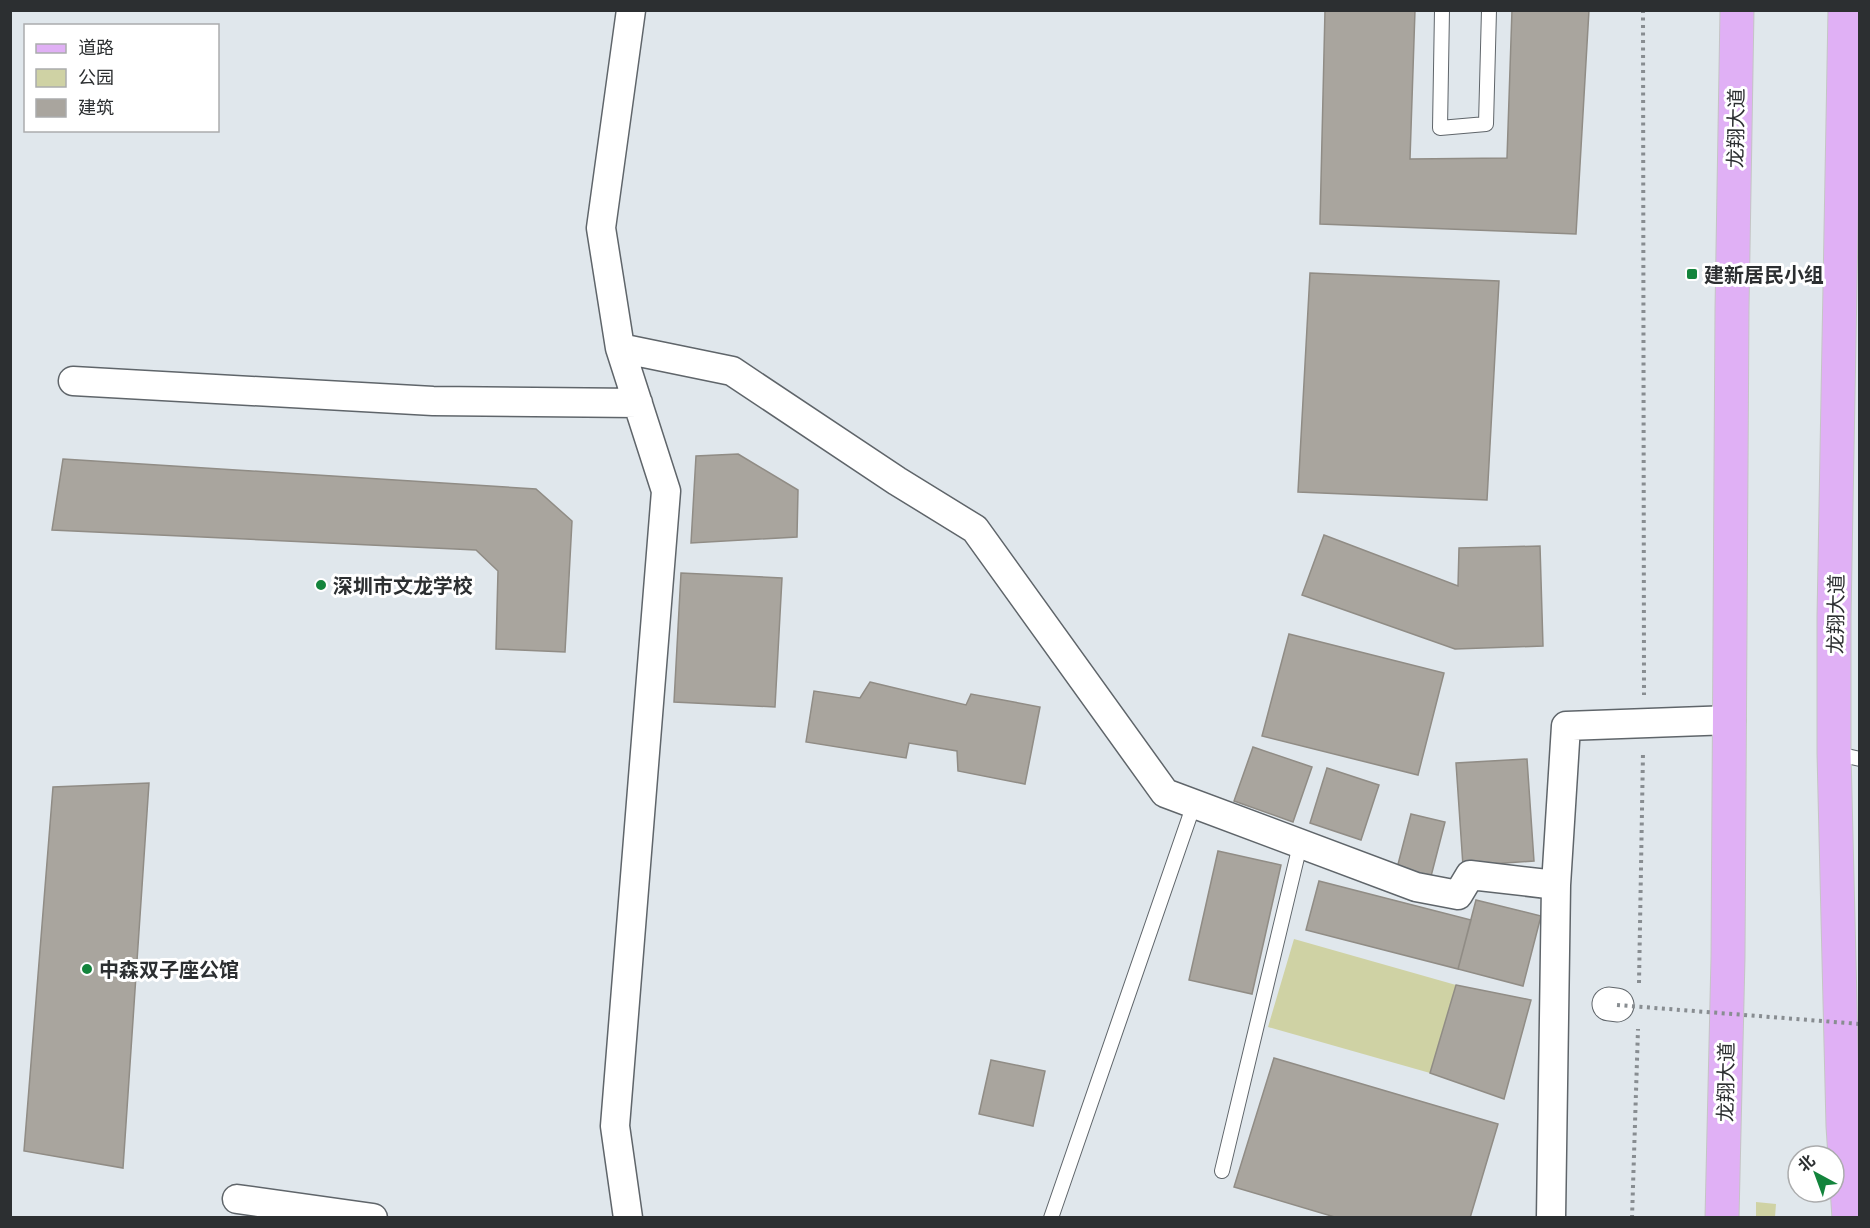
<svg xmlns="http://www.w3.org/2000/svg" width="1870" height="1228" font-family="'Exo 2','Noto Sans SC',sans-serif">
  <rect width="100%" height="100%" fill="#e0e7ec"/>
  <!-- green -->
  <path fill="#cfd2a4" d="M1294,939L1456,985L1430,1073L1268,1027Z
    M1756,1202L1776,1204L1775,1217H1756Z"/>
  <!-- building -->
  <path fill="#a9a59e" stroke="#908c85" stroke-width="1.5" d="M1325,10H1415L1410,159L1507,158L1512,10H1589L1576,234L1320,224Z
    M1310,273L1499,281L1487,500L1298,492Z
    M738,454L798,490L797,537L691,543L696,456Z
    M63,459L536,489L572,521L565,652L496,649L498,571L476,550L52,530Z
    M1324,535L1458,586L1459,548L1540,546L1543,646L1455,649L1302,595Z
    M681,573L782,578L775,707L674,702Z
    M1289,634L1444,673L1418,775L1262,736Z
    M870,682L966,705L971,694L1040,707L1025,784L958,771L957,751L909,743L906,758L806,742L814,691L860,698Z
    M1253,747L1312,767L1293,822L1234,801Z
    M1527,759L1534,861L1463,866L1456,763Z
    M1327,768L1379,785L1361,840L1310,823Z
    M149,783L123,1168L24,1151L53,787Z
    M1411,814L1445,822L1429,884L1395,876Z
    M1218,851L1281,865L1252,994L1189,980Z
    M1319,881L1471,920L1458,969L1306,930Z
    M1476,900L1541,916L1523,986L1458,969Z
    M1456,985L1531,1000L1504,1099L1430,1073Z
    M1274,1058L1498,1124L1470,1218H1338L1234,1187Z
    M991,1060L1045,1071L1033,1126L979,1114Z"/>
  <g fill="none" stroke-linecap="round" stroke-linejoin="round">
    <!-- service casing -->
    <g stroke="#5f656a" stroke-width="16">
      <path id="service" d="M1442,10L1440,128L1486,124L1489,10
        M1834,753L1860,759
        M1222,1171L1300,845
        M1051,1218L1194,804"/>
    </g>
    <!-- minor casing -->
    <g stroke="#5f656a" stroke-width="31">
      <path id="minor" d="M620,348L601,228L631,10
        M73,381L433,401L638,403
        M237,1199L373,1218
        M628,1218L615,1126L666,491L620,348L732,371L897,481L975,529L1165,793L1416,887L1458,895L1470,875L1556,885L1566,726L1731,720
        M1551,1218L1556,885"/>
    </g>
    <!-- tertiary casing -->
    <g stroke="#5f656a" stroke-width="35">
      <path id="tertiary" d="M1609,1004L1617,1005"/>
    </g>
    <!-- primary casing -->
    <g stroke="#c4c5c5" stroke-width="35">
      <path id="primary" d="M1845,10L1834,617V753L1843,1126L1849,1218
        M1722,1218L1728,957L1732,309L1737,10"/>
    </g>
    <!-- path -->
    <path stroke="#888d91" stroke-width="4" stroke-dasharray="3 4.5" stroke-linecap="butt" d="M1643,10L1644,695
      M1639,983L1643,753
      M1632,1218L1638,1029"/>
    <!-- service -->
    <use href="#service" stroke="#fff" stroke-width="14"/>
    <!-- minor -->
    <use href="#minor" stroke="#fff" stroke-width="28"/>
    <!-- tertiary -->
    <use href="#tertiary" stroke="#fff" stroke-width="33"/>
    <!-- primary -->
    <use href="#primary" stroke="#e0b0f5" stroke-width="33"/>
    <!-- path-bridge -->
    <path stroke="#888d91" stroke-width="4" stroke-dasharray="3 4.5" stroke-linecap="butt" d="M1617,1005L1860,1024"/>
  </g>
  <!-- markers -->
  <g fill="#13843c" stroke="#fff" stroke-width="2">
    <rect x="1686" y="268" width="12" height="12" rx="3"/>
    <circle cx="321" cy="585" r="6"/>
    <circle cx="87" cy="969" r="6"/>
  </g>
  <g text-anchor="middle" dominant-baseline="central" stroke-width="6" stroke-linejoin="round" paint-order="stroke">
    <!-- street labels -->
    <g font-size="20" fill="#2c2f31" stroke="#fff">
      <text transform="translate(1735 128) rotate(-89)">龙翔大道</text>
      <text transform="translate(1835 614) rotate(-89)">龙翔大道</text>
      <text transform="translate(1725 1082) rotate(-89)">龙翔大道</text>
    </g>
    <!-- poi labels -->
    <g font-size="20" font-weight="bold" fill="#2c2f31" stroke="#fff" text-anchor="start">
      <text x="1704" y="274">建新居民小组</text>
      <text x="333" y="585">深圳市文龙学校</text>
      <text x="99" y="969">中森双子座公馆</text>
    </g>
  </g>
  <!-- border -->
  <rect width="1870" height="1228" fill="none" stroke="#2c2f31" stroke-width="24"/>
  <!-- legend -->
  <rect x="24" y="24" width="195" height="108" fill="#ffffff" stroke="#abacad" stroke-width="1.5"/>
  <rect x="36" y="44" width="30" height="9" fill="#e0b0f5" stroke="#abacad" stroke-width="1.5"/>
  <text x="78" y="54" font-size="18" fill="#2c2f31">道路</text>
  <rect x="36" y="69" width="30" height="18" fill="#cfd2a4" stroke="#abacad" stroke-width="1.5"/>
  <text x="78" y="84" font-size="18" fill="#2c2f31">公园</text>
  <rect x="36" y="99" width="30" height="18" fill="#a9a59e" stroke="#abacad" stroke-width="1.5"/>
  <text x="78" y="114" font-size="18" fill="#2c2f31">建筑</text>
  <!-- north arrow -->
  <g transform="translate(1816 1174) rotate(319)"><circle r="28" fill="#ffffff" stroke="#abacad" stroke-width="1.5"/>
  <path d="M0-4.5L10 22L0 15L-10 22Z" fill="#13843c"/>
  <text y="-9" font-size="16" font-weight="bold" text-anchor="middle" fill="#2c2f31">北</text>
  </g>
</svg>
